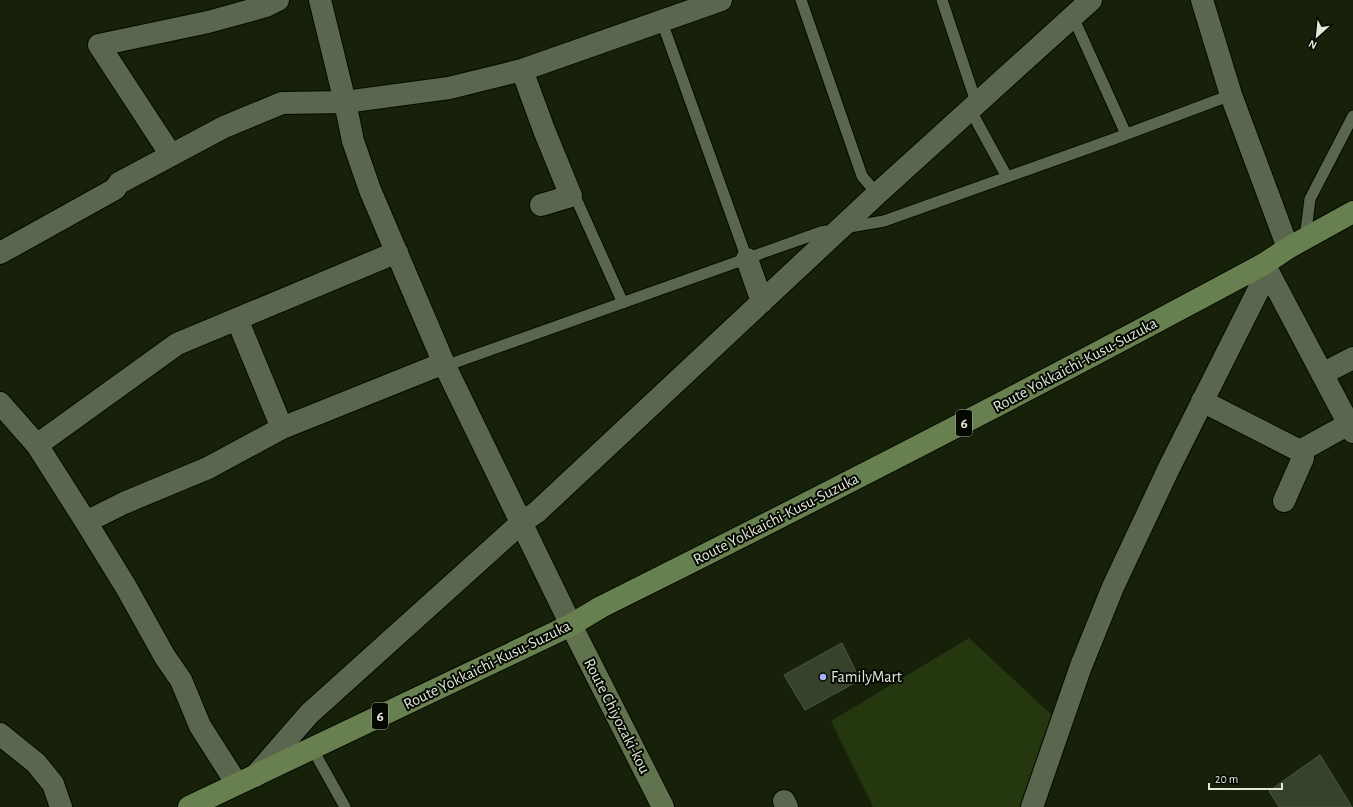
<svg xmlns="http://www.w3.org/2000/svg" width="1353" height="807" font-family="'Alegreya Sans',sans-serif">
  <rect width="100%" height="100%" fill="#17210a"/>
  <!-- green -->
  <path fill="#25370e" d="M969,638L1056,719L1031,786L1020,807H873L831,721Z"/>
  <!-- building -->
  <path fill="#36422a" stroke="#4c583f" d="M842,643L860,680L805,710L784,675Z
    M1320,755L1352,807H1279L1269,791Z"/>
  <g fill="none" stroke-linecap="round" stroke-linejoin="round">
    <!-- service casing -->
    <g stroke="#030a00" stroke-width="13">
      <path id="service" d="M801,0L862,176L877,194
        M942,0L977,105
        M1073,17L1126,134
        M662,22L747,259
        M971,111L1007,177
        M571,196L578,203L623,303
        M1305,238L1310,199L1353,116
        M445,366L821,232L884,221L1111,140L1231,95
        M312,748L345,807"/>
    </g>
    <!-- minor casing -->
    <g stroke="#030a00" stroke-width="24">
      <path id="minor" d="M320,0L345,102L353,141L370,190L445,366L571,625
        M1202,0L1231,95L1288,248
        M522,70L544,130L571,196L541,205
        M171,155L99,45L208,22L266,6L278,0
        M0,253L115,189L119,183L224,127L282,103L345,102L449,88L522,70L721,0
        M747,259L762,302
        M1264,264L1353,432
        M237,319L282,428
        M1322,374L1353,358
        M1202,401L1300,451L1349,424
        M0,403L37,445L86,522L126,587L165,657L181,680L200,726L237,784
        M37,445L177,344L397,252
        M1284,501L1303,458L1300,451
        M86,522L124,503L208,468L282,428L444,363
        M0,734L36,763L53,784L61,807
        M255,776L309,714L521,523L537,512L877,194L1091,0
        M784,801L787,807
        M1032,807L1081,666L1113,587L1169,468L1267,273"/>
    </g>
    <!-- secondary casing -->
    <g stroke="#030a00" stroke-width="24">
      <path id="secondary" d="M571,625L663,807"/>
    </g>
    <!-- primary casing -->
    <g stroke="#030a00" stroke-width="24">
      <path id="primary" d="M189,807L571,625L601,607C824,496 1045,382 1264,264L1288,248L1353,212"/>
    </g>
    <!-- service -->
    <use href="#service" stroke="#5a664d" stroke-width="11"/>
    <!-- minor -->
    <use href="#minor" stroke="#5a664d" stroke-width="22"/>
    <!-- secondary -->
    <use href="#secondary" stroke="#61724e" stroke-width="22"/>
    <!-- primary -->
    <use href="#primary" stroke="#687f4f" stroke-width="22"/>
  </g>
  <!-- markers -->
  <circle fill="#a9b0fc" stroke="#050902" stroke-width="1.5" cx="823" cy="677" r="4"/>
  <g text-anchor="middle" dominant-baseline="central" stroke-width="4" stroke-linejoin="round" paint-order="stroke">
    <!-- shield labels -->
    <g fill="#050902" stroke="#9fa699" stroke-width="1">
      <rect x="956" y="410" width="16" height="26" rx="3"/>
      <rect x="372" y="703" width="16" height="26" rx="3"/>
    </g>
    <g font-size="15" font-weight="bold" fill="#e1e9da">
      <text x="964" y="423">6</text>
      <text x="380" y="716">6</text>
    </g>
    <!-- street labels -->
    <g font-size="16" fill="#e1e9da" stroke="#050902">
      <text transform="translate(1075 365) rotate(-28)">Route Yokkaichi-Kusu-Suzuka</text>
      <text transform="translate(776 519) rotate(-27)">Route Yokkaichi-Kusu-Suzuka</text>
      <text transform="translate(487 665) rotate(-26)">Route Yokkaichi-Kusu-Suzuka</text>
      <text transform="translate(617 716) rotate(63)">Route Chiyozaki-kou</text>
    </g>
    <!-- poi labels -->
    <g font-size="16" fill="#e1e9da" stroke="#050902" text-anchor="start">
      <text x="831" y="677">FamilyMart</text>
    </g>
  </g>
  <!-- north arrow -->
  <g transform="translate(1317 36) rotate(207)" stroke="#050902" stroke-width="3" paint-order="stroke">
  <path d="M0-3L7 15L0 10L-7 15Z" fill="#e1e9da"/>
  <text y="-6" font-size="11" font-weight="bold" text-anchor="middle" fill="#e1e9da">N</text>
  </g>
  <!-- scale -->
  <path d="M1209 783v6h73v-6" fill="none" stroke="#e1e9da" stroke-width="2"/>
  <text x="1215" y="783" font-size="12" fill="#e1e9da" stroke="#050902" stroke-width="3" paint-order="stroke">20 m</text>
</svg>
